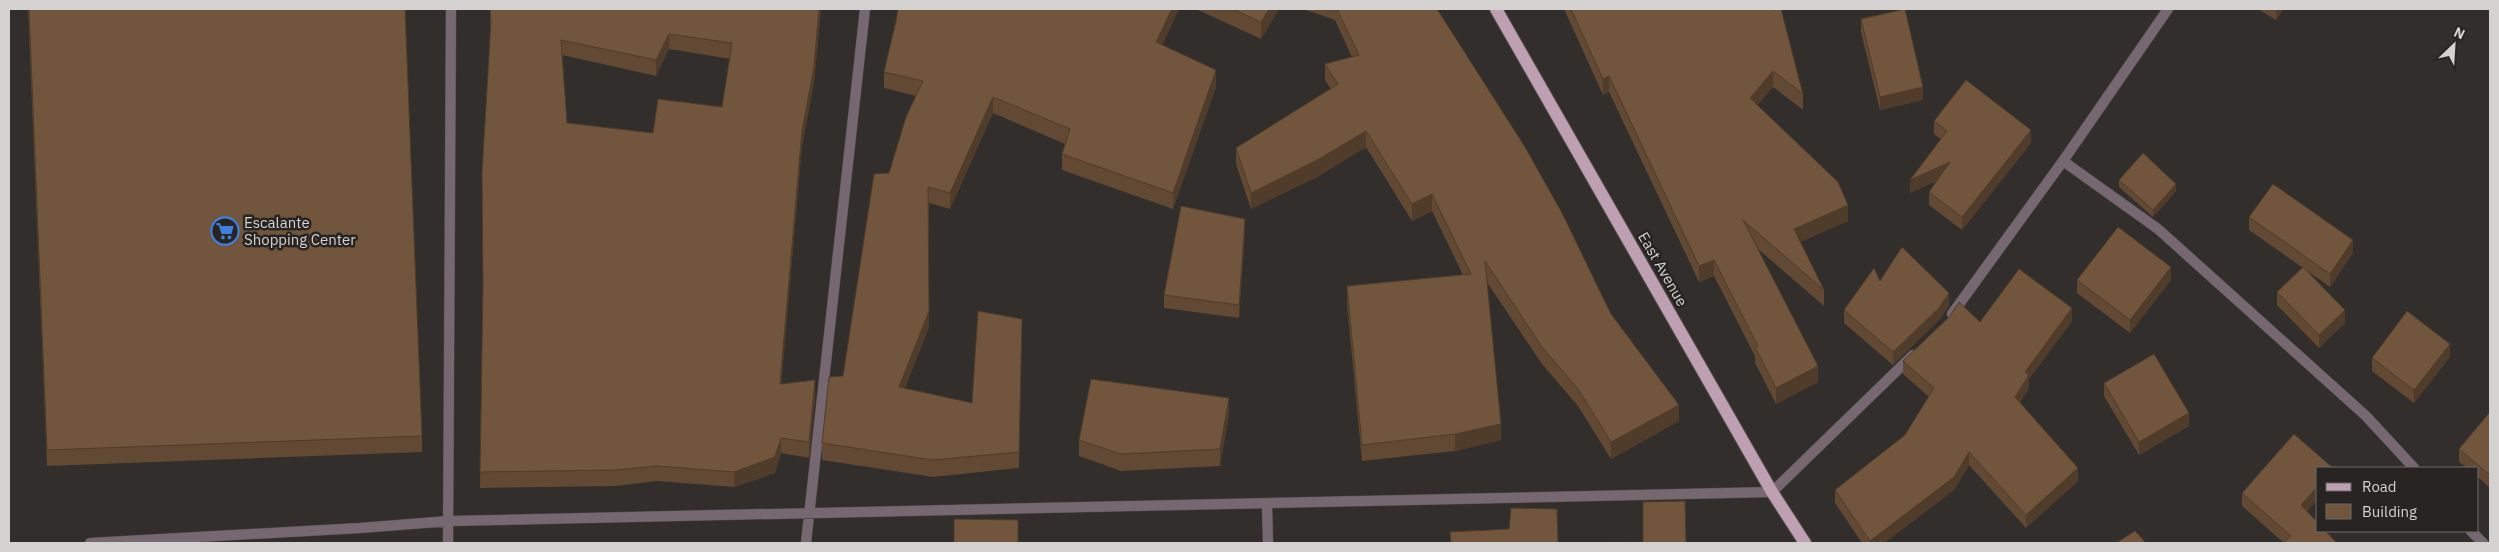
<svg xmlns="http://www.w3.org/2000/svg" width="2499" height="552" font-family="'IBM Plex Sans',sans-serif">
  <rect width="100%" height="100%" fill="#312e2c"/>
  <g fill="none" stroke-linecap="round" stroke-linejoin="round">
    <!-- service casing -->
    <g stroke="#4e4c4a" stroke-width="11">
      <path id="service" d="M1267,504L1268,543"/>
    </g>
    <!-- minor casing -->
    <g stroke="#4e4c4a" stroke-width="11">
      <path id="minor" d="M2063,161L2158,229L2366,416L2414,468
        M1952,314L2063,161L2168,9
        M2471,531L2483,543
        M90,543L360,528L449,521L1772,492L1913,355
        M448,543L451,9
        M806,543L865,9"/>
    </g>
    <!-- primary casing -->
    <g stroke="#4e4c4a" stroke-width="14">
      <path id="primary" d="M1496,9L1772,492L1805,543"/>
    </g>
    <!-- service -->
    <use href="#service" stroke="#776770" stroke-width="10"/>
    <!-- minor -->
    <use href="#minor" stroke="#776770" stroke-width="10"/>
    <!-- primary -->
    <use href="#primary" stroke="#bf9fb2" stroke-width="12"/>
  </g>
  <!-- wall -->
  <path fill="#614934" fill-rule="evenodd" d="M28,9H405L422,436V452L47,466Z
    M490,9H821L814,83L802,146L781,384L815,396L809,458L781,453L775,473L734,487L657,481L616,486L480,488L483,292L490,28ZM669,49L730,59L722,107L653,133L567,123L562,55L656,76Z
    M1196,9H1279L1261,39Z
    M1303,9H1437L1611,314L1679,421L1611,459L1578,406L1542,364L1486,281L1501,440L1455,451L1362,461L1347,303V286L1463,275L1432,211L1412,221L1366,147L1319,176L1251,209L1236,164V148L1331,89L1325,80V64L1352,57L1335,20Z
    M1564,9H1774L1803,94V110L1773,87L1757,105L1848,221L1800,242L1824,290V306L1758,249L1818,382L1776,404L1755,363V356L1714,276L1699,282L1609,92L1603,95Z
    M2258,9H2283L2276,20Z
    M1861,19L1923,100L1880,110L1861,32Z
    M896,21L1162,45L1216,87L1173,209L1062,170V154L1065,144L993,113L950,209L929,203V327L905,388L972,403L1022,319L1019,468L933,477L822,460V443L843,376L889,173L916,96L884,88V72Z
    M1934,121L2031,143L1962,230L1929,205V192L1936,181L1910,193L1941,139L1934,134Z
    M2119,180L2176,191L2153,217L2119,187Z
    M2249,217L2353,253L2330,287L2306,270L2345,323L2319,348L2277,305V292L2303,268L2249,230Z
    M1245,232L1239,318L1164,308V295Z
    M2077,280H2171L2130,333L2077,293Z
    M1880,281L1949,306L1939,320L1893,365L1844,323V310Z
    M2072,321L2029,379V388L2020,402L2078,481L2026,528L1969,465L1954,490L1884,543H1862L1835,503V490L1905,435L1929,397L1903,374V361L1980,322Z
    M2450,357L2414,403L2372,371V358Z
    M2104,383L2189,426L2139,455L2104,396Z
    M2490,412V488L2478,477V468H2467L2459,462V449Z
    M1229,415L1220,466L1121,471L1079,456V440Z
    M2318,468V499L2307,511L2337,543H2284L2242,506V493Z"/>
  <!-- shaded-wall -->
  <path fill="#4f3c2a" d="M819,9H821L814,83L802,146L780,400V384L802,131Z
    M1172,9H1179L1156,59V42Z
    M1269,9H1279L1261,39V22Z
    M2276,9H2283L2276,20Z
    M669,34V49L656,76V60Z
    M1216,70V87L1173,209V193Z
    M1773,71V87L1750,114V98Z
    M1609,76V92L1603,95V79Z
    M1923,87V100L1880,110V97Z
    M993,97V113L950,209V193Z
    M2031,130V143L1962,230V217Z
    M1366,131V147L1319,176L1251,209V193Z
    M1950,162V175L1910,193V180Z
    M2176,184V191L2153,217V210Z
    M1432,194V211L1412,221V204Z
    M1848,205V221L1794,245V229Z
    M1245,219V232L1239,318V305Z
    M2353,240V253L2330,287V274Z
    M1714,260V276L1699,282V266Z
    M2171,267V280L2130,333V320Z
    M1949,293V306L1939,320L1893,365V352Z
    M2072,308V321L2029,379V388L2015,410V397L2025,372Z
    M2345,310V323L2319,348V335Z
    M929,311V327L899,403V387Z
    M2450,344V357L2414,403V390Z
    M1818,366V382L1776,404V388Z
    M815,380V396L809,458V442Z
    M1229,398V415L1220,466V449Z
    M1679,405V421L1611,459V442Z
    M2189,413V426L2139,455V442Z
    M1501,424V440L1455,451V434Z
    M781,438V453L775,473L734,487V472Z
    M1969,452V465L1954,490L1884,543H1870V541Z
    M2078,468V481L2026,528V515Z
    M2318,486V499L2301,518V505Z"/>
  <!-- building -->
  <path fill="#71553c" stroke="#4f3c2a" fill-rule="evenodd" d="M29,9H405L422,436L47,450Z
    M490,9H819L814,67L802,131L780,384L815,380L809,442L781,438L775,457L734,472L657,466L616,470L480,472L483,286L482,172L491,22ZM669,34L732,43L722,107L658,99L653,133L567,123L561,40L656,60Z
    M898,9H1172L1156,42L1216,70L1173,193L1062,154L1070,129L993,97L950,193L928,187L929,311L899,387L972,403L978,311L1022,319L1019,452L933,460L822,443L829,377L843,376L874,174L889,173L906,117L923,81L884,72L896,21Z
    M1232,9H1269L1261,22Z
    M1337,9H1437L1525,147L1562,213L1611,314L1679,405L1611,442L1578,389L1542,347L1485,261L1501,424L1455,434L1362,445L1347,286L1471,274L1432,194L1412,204L1366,131L1319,159L1251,193L1236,148L1338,84L1325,64L1359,55Z
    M1571,9H1774V10L1781,9L1803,94L1773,71L1750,98L1838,182L1848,205L1794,229L1824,290L1743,220L1818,366L1776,388L1755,347L1758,346L1714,260L1699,266L1609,76L1603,79Z
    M1905,9L1923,87L1880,97L1861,19Z
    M1966,80L2031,130L1962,217L1929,192L1950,162L1910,180L1947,131L1934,121Z
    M2143,153L2176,184L2153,210L2119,180Z
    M2273,184L2353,240L2330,274L2249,217Z
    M1181,206L1245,219L1239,305L1164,295Z
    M2118,227L2171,267L2130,320L2077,280Z
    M1902,247L1949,293L1939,308L1893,352L1844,310L1874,268L1880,281Z
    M2303,267L2345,310L2319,335L2277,292Z
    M2019,269L2072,308L2025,372L2029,375L2015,397L2078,468L2026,515L1969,452L1954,477L1870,541L1835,490L1905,435L1934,388L1903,361L1949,317L1959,302L1980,322Z
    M2407,311L2450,344L2414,390L2372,358Z
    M2154,354L2189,413L2139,442L2104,383Z
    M1091,379L1229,398L1220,449L1121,454L1079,440Z
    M2490,412V475L2459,449Z
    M2294,434L2333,468H2318V486L2301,505L2318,523V531H2325L2337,543H2284L2291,536L2242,493Z
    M1685,501L1686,543H1451L1450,532L1509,529L1511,508L1557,509L1558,543L1643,542V502Z
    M954,519L1018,520V543H954Z
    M2135,531L2146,543H2116Z"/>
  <!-- icons -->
  <defs>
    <g id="supermarket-ring" transform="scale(1.4375)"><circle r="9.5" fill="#272422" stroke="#3f7fe0" stroke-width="1.5"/><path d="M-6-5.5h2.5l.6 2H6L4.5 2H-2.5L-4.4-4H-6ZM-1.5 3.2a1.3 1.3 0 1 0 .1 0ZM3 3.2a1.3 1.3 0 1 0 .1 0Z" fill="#3f7fe0"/></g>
  </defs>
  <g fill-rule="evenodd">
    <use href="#supermarket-ring" x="225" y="231"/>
  </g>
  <g text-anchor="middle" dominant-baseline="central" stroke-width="5" stroke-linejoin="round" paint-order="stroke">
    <!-- poi labels -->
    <g font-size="15" fill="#d4d2d1" stroke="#272422" text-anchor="start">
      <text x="244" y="222">Escalante<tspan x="244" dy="17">Shopping Center</tspan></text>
    </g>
    <!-- street labels -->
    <g font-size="15" fill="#d4d2d1" stroke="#272422">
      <text transform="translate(1663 269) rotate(60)">East Avenue</text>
    </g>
  </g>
  <!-- border -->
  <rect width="2499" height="552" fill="none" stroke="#d4d2d1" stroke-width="20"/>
  <!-- legend -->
  <rect x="2316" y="467" width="162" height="65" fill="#272422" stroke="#6c6a68"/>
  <rect x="2326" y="483" width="25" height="8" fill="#bf9fb2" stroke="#6c6a68"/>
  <text x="2362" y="492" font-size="15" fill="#d4d2d1">Road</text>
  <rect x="2326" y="504" width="25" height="15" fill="#71553c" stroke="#6c6a68"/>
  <text x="2362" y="517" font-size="15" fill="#d4d2d1">Building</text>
  <!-- north arrow -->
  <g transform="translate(2454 45) rotate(25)" stroke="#272422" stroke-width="4" paint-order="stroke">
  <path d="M0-4L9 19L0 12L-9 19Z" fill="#d4d2d1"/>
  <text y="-8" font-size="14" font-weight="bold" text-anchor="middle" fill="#d4d2d1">N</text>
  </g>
</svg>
